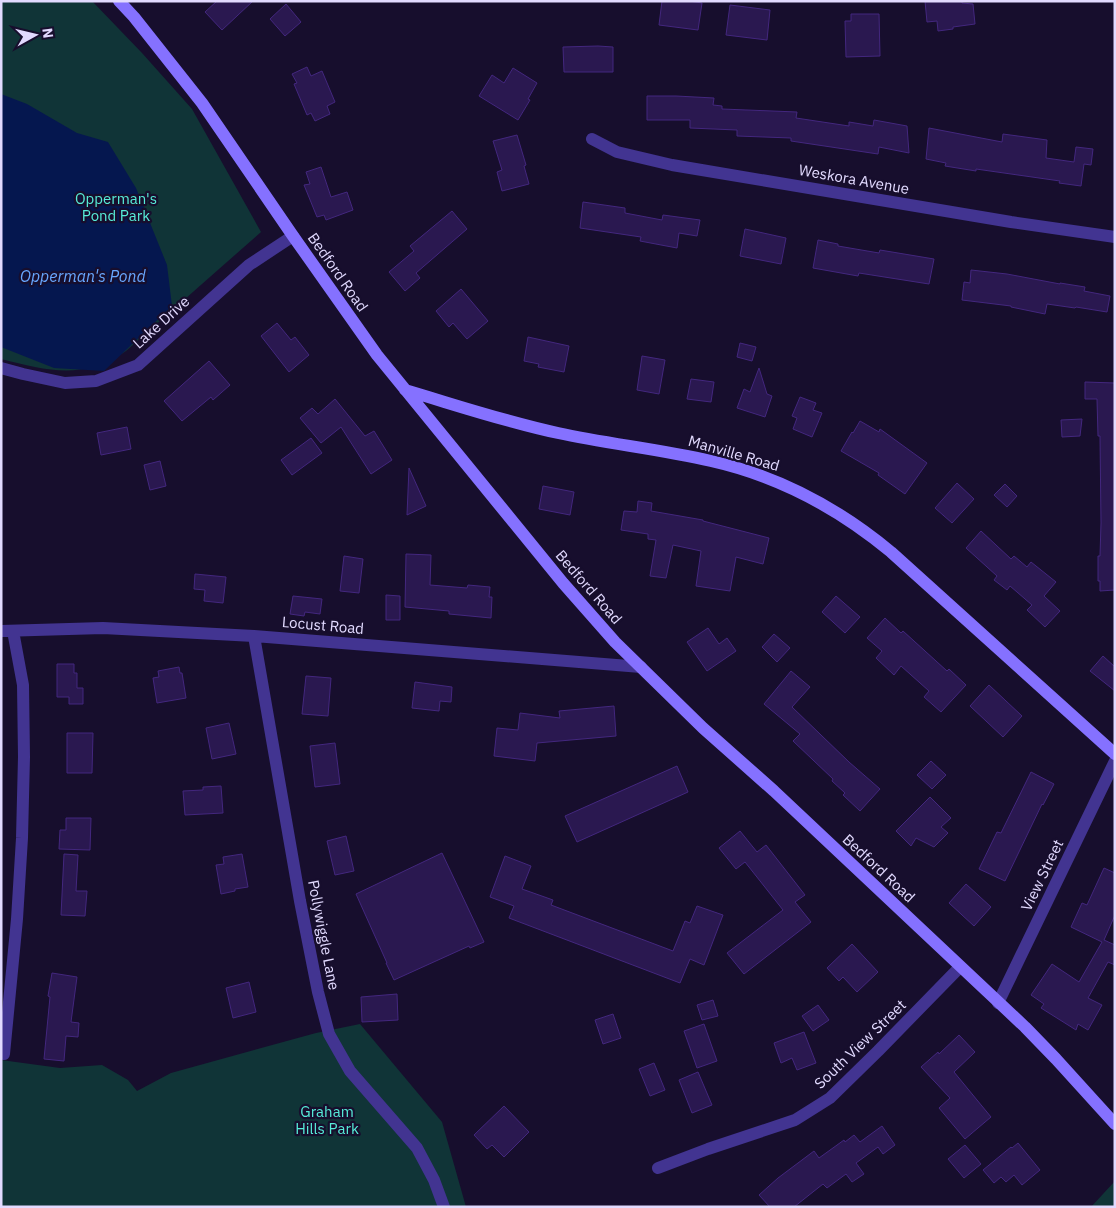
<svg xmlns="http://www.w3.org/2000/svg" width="1116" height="1208" font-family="'IBM Plex Sans',sans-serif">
  <rect width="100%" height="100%" fill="#170e2d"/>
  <!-- green -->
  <path fill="#103437" d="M1,1H92L142,53L192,109L261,232L126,351C84,380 48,371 1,359Z
    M360,1024L442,1122L466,1207H1V1060L60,1068L102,1065L128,1080L137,1091L171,1073L316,1033Z
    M1115,1181V1207H1091Z"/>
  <!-- water -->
  <path fill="#05174f" d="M1,94L27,104L77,133L108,142L136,188L167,265L172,306L104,371L54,368L1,347Z"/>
  <!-- building -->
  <path fill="#2a1850" stroke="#43277e" d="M217,1H253L222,30L205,12Z
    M662,1H689L702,3L698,30L659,25Z
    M925,1H962V3L973,4L975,24L953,27V29L938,31L937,21L927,22Z
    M286,4L301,22L285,36L270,19Z
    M730,5L770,10L767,40L726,35Z
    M851,14H879L880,56L846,57L845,21H851Z
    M598,46L613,47V72H564L563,47Z
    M307,67L311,76L322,71L335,102L327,106L330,114L315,121L311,113L307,115L294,84L297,83L292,74Z
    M513,68L537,83L528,99L530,100L518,120L479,96L492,75L504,83Z
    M647,96H676L714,98L713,105L722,106V109L797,112L796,118L849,126V122L873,126L874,120L907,126L909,153L879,147L878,154L791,141V138L737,136V130L690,128V120H647Z
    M929,128L1002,142L1003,134L1047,140L1046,158L1074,162L1076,147L1093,149L1091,165L1084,164L1081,186L1059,183L1060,181L976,169V171L945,166L946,163L926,159Z
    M517,135L526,165L524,166L529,184L502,191L497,172L502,170L493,141Z
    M321,167L331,197L347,192L353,210L326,220L324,215L317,217L304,185L310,184L306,172Z
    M583,202L625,208V213L662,220L663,215L700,220L697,236L679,233L677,248L640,241L641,237L580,228Z
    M452,211L467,229L416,273L420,278L405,291L389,272L414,251L410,246Z
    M745,229L786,238L781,264L740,256Z
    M818,240L838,244V246L879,253L880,250L934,259L929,284L859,273L858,276L813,268Z
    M971,270L1007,274L1060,284V283L1085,287L1084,291L1110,296L1107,312L1076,307L1075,308L1047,304L1045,314L1011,307V306L962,300L964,282L970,283Z
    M461,289L488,321L467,339L453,323L449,327L436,311Z
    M277,323L291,340L295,337L309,355L289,372L261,336Z
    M528,337L569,346L564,372L538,367L539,364L524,361Z
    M740,343L756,347L752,361L737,357Z
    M642,356L665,360L659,394L637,390Z
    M209,361L230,385L213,400L211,397L182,421L164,401Z
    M759,368L767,394L772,396L765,417L737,408L744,389L750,392Z
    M691,379L714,382L711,402L687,399Z
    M1085,382L1115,383V590L1100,591V581H1098V556H1100L1101,523L1100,436H1098L1097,399H1085Z
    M800,397L816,403L813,410L822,413L812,437L793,429L797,418L792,416Z
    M335,399L365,436L374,431L392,460L371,474L341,427L321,443L300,418L312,408L318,414Z
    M1082,419L1080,436L1062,437L1061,420Z
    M860,421L879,432L880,429L927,463L905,494L878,475L879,473L841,451L852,432L853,433Z
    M127,427L131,449L101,455L97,433Z
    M311,438L322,453L292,475L281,460Z
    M160,461L166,486L150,490L144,465Z
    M409,468L426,506L407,515Z
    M957,483L974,499L952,523L935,508Z
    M1005,484L1017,496L1007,507L994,495Z
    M543,486L574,492L570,515L539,509Z
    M638,501L652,503L651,511L703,520V521L769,538L763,564L736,557L730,591L696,586L701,551L673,545L666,578L650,576L656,540L648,539V534L621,530L624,511L637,512Z
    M981,531L1011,559L1014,556L1027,567L1031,562L1056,582L1044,596L1060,611L1045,627L1027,610L1032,605L1010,586L1007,590L994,580L997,576L966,548Z
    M406,554L431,555L430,585L467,588L468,585L490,587L489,597H492L491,618L449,614V611L405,607Z
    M344,556L363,559L359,593L340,591Z
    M195,574L226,577L223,603L204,601L205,590L194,589Z
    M386,595L400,596V620H386Z
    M293,596L322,599L320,614L305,612L304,616L290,614Z
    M836,596L860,617L845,633L822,612Z
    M885,618L901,633L903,631L947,671L949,669L966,685L941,712L924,697L929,691L901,666L894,675L876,658L882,651L867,638Z
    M708,628L719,644L727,638L736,651L707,671L687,642Z
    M774,634L790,648L777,662L762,647Z
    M1103,656L1115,667V691L1090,671Z
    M57,664H74V673H77V688H83V704H69V697H57Z
    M179,667L180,673H182L186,698L157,703L153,678L159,677L158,671Z
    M791,671L810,687L792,707L849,762L880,789L860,811L843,795L845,793L832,781L833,779L793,741L800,734L764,704Z
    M306,676L331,678L328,716L302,714Z
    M415,682L452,687L451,702L440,701L439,711L412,708Z
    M989,685L1022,716L1003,737L970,706Z
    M614,706L616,736L537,743L535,761L494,756L497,728L518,730L520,713L560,718L559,711Z
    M229,723L236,754L212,759L206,728Z
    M67,733H93L92,773H67Z
    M335,743L340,784L315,787L310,746Z
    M931,761L946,775L932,789L917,775Z
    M677,766L688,792L577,842L565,816Z
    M1031,772L1054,784L1043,805L1042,804L1005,881L979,869L997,832L1001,833Z
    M221,786L223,813L185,815L183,791L203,790V787Z
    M930,797L951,818L941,827L948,833L934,847L916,838L911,846L896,831Z
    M66,818H91L90,850L59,849L60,830H66Z
    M740,831L757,852L766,845L805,895L795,902L811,922L744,974L727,953L783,910L745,862L736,869L719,848Z
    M346,836L354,871L335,875L327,841Z
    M442,853L484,942L470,948L469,946L394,980L386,963H387L356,894Z
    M64,854L78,855L76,891H87L85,916L61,915Z
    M242,854L248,887L235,889V891L221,894L216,865L224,864L223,857Z
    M505,856L531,866L522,889L553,900L551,905L673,951L685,921L690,923L697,906L723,915L704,965L690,959L680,983L509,918L514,906L490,897Z
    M1104,868L1115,873V915L1104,940L1115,945V965L1108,962L1088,998L1102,1005L1088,1030L1078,1024L1076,1030L1041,1008L1044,1004L1031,995L1052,964L1079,982L1102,942L1071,927L1082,903L1087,905Z
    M966,884L991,907L974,926L949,903Z
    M852,944L878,972L857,992L843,977L839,981L827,968Z
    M52,973L77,977L71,1022L79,1023L78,1037L66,1036L64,1061L44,1059L50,997L48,996Z
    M249,982L256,1012L233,1018L226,988Z
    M397,994L398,1020L362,1022L361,997Z
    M713,1000L718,1016L702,1020L697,1005Z
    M818,1005L829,1020L813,1031L802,1016Z
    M613,1014L621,1038L603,1044L595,1020Z
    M704,1024L717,1061L697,1068L684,1031Z
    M804,1032L816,1063L797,1070L792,1058L781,1063L774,1043Z
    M959,1035L975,1052L954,1072L991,1117L965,1139L939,1108L950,1098L921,1067L938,1052L939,1054Z
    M654,1063L665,1090L650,1096L639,1069Z
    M698,1072L712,1105L692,1113L679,1080Z
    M504,1106L529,1132L504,1157L492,1145L487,1149L474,1135Z
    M882,1126L895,1145L883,1154L878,1147L856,1163L864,1174L852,1182L846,1174L827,1188L823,1184L794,1207H770L759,1195L778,1178L814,1151L819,1158L844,1140L845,1142L854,1135L860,1142Z
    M1018,1143L1040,1170L1022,1185L1014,1175L1006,1182L1001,1177L994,1183L983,1170L1011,1147L1012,1148Z
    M965,1145L981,1164L964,1178L948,1159Z"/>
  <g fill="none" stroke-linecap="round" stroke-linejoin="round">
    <!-- street -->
    <path stroke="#423491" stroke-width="12" d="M592,139L617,152L672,165L1011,222L1115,237
      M1,368L23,374L65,383L96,381L138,365L249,265L293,236
      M1,631L103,628L254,636L641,667
      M254,636L300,901L318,992L329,1034L350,1071L417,1148L434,1180L444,1207
      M998,1003L1115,761
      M4,1054L17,919L22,838L24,757L23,685L13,631
      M658,1168L708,1149L795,1120L830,1098L878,1051L960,967"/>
    <!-- secondary -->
    <path stroke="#8571ff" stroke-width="12" d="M119,1L134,17L202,103L293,236L377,355L563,583L615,642L703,728L774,791L1025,1027L1056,1059L1115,1124
      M405,390C456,405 506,422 558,433C608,444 660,449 711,461C778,476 838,508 891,552L1115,754"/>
  </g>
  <g text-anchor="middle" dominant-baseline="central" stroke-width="4.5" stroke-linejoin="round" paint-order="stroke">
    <!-- street labels -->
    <g font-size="15" fill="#e2daff" stroke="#170e2d">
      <text transform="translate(854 179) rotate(10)">Weskora Avenue</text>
      <text transform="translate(338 272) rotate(55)">Bedford Road</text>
      <text transform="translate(161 322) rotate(-42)">Lake Drive</text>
      <text transform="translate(734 453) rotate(16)">Manville Road</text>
      <text transform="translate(589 587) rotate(49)">Bedford Road</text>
      <text transform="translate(323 625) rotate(5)">Locust Road</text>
      <text transform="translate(879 868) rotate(43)">Bedford Road</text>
      <text transform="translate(1042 875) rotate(-64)">View Street</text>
      <text transform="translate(324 935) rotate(79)">Pollywiggle Lane</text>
      <text transform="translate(860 1044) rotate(-44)">South View Street</text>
    </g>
    <!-- park labels -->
    <g font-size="15" fill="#57edd9" stroke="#170e2d">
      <text x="116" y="198">Opperman's<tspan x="116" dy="17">Pond Park</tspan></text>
      <text x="327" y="1111">Graham<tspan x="327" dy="17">Hills Park</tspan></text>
    </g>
    <!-- water labels -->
    <g font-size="16" font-style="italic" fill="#68a7ff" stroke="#170e2d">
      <text x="83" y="276">Opperman's Pond</text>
    </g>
  </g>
  <!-- border -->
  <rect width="1116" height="1208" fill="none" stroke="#e2daff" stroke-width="5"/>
  <!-- north arrow -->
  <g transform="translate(35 35) rotate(82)" stroke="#170e2d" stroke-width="4" paint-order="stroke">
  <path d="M0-4L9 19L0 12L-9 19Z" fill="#e2daff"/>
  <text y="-8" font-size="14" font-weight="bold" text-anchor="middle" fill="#e2daff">N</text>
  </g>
</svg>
